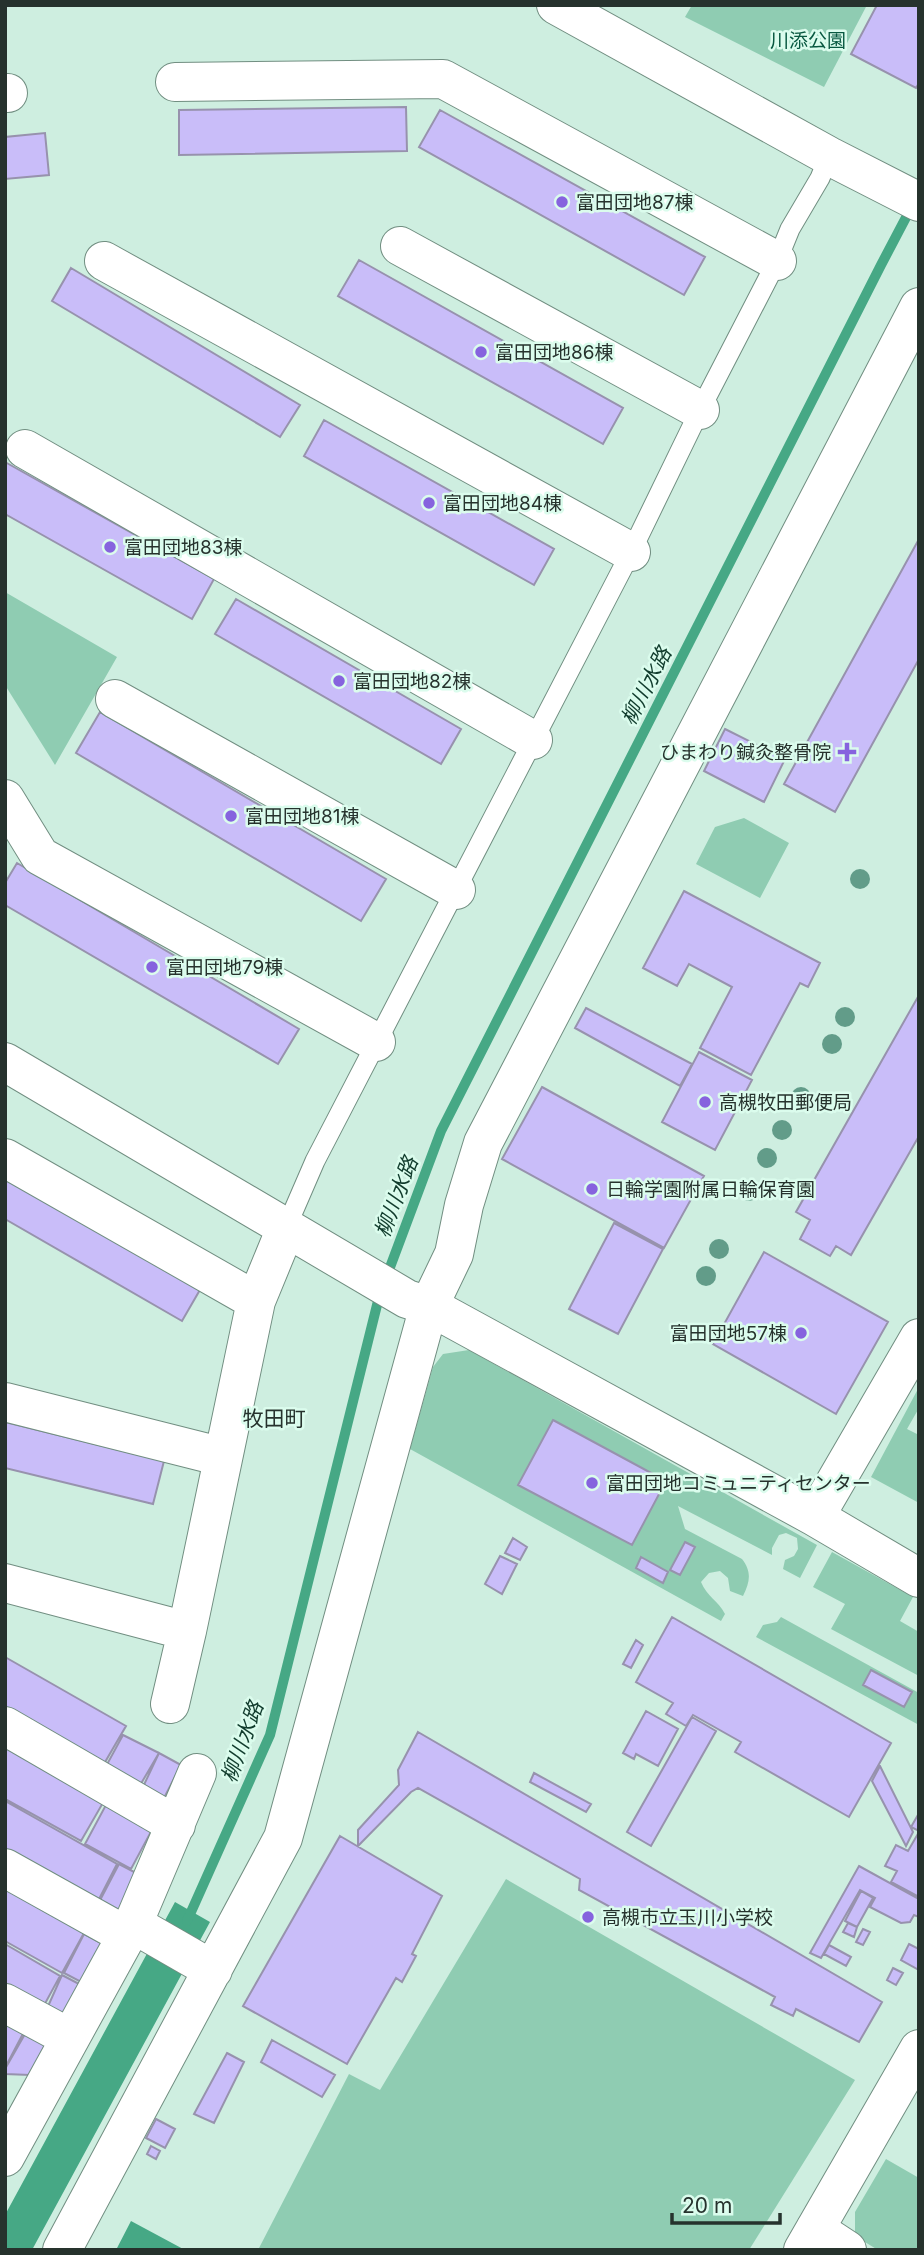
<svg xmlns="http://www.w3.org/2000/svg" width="924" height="2255" font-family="Inter,'Noto Sans JP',sans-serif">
  <rect width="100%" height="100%" fill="#ceeee0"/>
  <!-- green -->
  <path fill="#8fccb2" d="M692,5H867L824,87L685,17Z
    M5,592L117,657L55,765L5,685Z
    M744,818L789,843L760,898L696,864L715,827Z
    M469,1350L817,1545L800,1578L783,1569L785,1560L794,1556L798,1549L797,1538L786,1533L779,1535L772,1548V1555L678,1506L685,1529L742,1559C752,1572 750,1582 743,1596L730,1591L728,1578L720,1571L709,1573L701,1582C707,1597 718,1600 725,1614L721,1621L410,1449L433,1367L443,1354Z
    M919,1387V1408L907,1429L919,1435V1503L871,1477Z
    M832,1552L913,1597L900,1621L919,1632V1676L831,1629L845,1604L813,1587Z
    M781,1617L919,1693V1725L756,1637L763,1625L777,1622Z
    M506,1879L855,2080L749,2250H258L349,2074L380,2090Z
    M886,2159L919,2178V2250H878L855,2236V2212Z"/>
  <!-- water -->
  <path fill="#46a885" d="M175,1902L210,1922L32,2250H5V2215Z
    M131,2221L185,2250H116Z"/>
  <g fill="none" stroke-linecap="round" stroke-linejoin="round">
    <!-- stream -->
    <path stroke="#46a885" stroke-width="10" d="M386,1278L441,1131L881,265L912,206
      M187,1921L270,1735L380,1293"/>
  </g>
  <!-- building -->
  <path fill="#c9bdf9" stroke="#9792ad" stroke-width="2" d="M877,5H915L919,7V83L916,88L851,54Z
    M406,107L407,151L179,155V110Z
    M440,110L705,257L684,295L419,147Z
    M45,133L49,175L5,179V137Z
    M359,260L623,408L603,444L338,296Z
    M71,268L300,405L280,437L52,301Z
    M324,420L554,549L534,585L304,456Z
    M5,462L214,579L192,619L5,514Z
    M919,539V659L835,812L784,784Z
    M236,599L461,729L441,764L215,634Z
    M100,712L386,879L361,921L76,753Z
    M725,729L785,759L764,802L704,771Z
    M17,863L299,1029L278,1064L5,905V883Z
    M684,891L820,963L808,987L800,983L751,1075L700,1048L732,987L689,964L677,986L643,968Z
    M919,995V1136L851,1255L836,1246L830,1256L800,1239L810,1220L796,1212Z
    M586,1008L692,1064L680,1086L575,1028Z
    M699,1052L752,1080L715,1150L662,1122Z
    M542,1087L704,1176L664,1248L502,1159Z
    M5,1175L201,1288L182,1321L5,1219Z
    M614,1223L663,1249L618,1334L569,1309Z
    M764,1252L888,1322L836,1414L713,1344Z
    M553,1420L666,1481L632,1545L518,1485Z
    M5,1422L164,1461L153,1504L5,1468Z
    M513,1538L527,1547L520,1560L505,1553Z
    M685,1542L695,1547L680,1575L670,1570Z
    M500,1556L517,1564L502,1594L485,1584Z
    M641,1557L668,1572L663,1583L636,1568Z
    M672,1617L891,1743L849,1817L735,1752L741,1742L693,1715L686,1726L666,1714L673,1703L636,1682Z
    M636,1640L643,1645L631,1668L623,1664Z
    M5,1657L126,1726L101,1769L5,1711Z
    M871,1670L912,1692L904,1707L863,1685Z
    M646,1711L678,1729L658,1766L636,1754L634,1759L623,1753Z
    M692,1717L716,1731L651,1846L627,1832Z
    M418,1732L882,2002L859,2042L796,2009L793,2016L771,2005L775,1997L579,1890L580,1879L418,1788L411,1792L358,1846V1830L399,1785L398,1770Z
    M123,1735L159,1753L139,1787L105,1768Z
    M5,1746L104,1801L81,1841L5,1799Z
    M159,1753L181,1765L163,1800L142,1789Z
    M880,1766L913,1832L906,1846L872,1781Z
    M534,1773L591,1804L586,1812L530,1782Z
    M5,1801L117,1864L96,1905L5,1854Z
    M107,1803L153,1828L131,1869L85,1844Z
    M919,1813V1831L911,1827Z
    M919,1832V1897L891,1882L897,1871L885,1866L896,1845L908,1851Z
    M340,1836L442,1896L412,1954L416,1956L402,1982L396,1978L347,2064L243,2006Z
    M119,1864L138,1874L116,1916L97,1906Z
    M859,1866L919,1899V1917L914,1915L910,1922L901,1923L870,1907L875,1898L860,1890L821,1958L810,1953Z
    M5,1889L84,1933L62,1973L5,1941Z
    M861,1891L873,1898L857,1927L845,1921Z
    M848,1923L857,1927L854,1937L843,1932Z
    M863,1929L870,1932L863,1945L856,1942Z
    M84,1934L103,1944L83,1983L64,1973Z
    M5,1944L60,1976L41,2011L5,1992Z
    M909,1944L919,1949V1970L901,1960Z
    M829,1945L851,1957L846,1966L824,1954Z
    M893,1968L903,1973L896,1985L887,1980Z
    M62,1975L81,1985L62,2022L45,2013Z
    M5,2015L27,2026L5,2068Z
    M29,2027L49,2038L30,2075L5,2074V2069Z
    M272,2040L335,2075L322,2097L261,2062Z
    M227,2053L244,2062L214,2123L194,2114Z
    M156,2119L175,2129L165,2148L146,2138Z
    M151,2146L160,2151L156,2159L147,2154Z"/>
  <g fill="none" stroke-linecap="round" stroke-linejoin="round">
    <!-- service casing -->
    <g stroke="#718e81" stroke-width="21">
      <path id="service" d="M286,1228L315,1161L631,552L700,410L777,261L790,229L820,178L829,156"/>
    </g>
    <!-- minor casing -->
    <g stroke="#718e81" stroke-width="40">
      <path id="minor" d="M175,82L443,79L777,261
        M5,93H8
        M400,246L700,410
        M104,261L631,552
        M25,449L533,740
        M115,699L456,890
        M5,799L40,856L376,1042
        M5,1062L407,1299L429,1306L815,1517L919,1578
        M5,1158L256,1301
        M5,1402L223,1457
        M815,1517L919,1338
        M5,1583L187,1631L256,1301L286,1228
        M170,1704L187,1631
        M5,1726L176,1825
        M5,1868L127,1936
        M133,1924L213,1970
        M5,2003L70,2038
        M5,2157L133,1924L197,1773
        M815,2229L847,2250
        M62,2250L283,1838L429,1306L454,1254L464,1205L483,1143L919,307
        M803,2250L919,2049"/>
    </g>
    <!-- tertiary casing -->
    <g stroke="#718e81" stroke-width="40">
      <path id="tertiary" d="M556,5L829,156L919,202"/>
    </g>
    <!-- service -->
    <use href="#service" stroke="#fff" stroke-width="19"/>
    <!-- minor -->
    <use href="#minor" stroke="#fff" stroke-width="38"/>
    <!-- tertiary -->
    <use href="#tertiary" stroke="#fff" stroke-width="38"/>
  </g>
  <!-- trees -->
  <g fill="#629c89">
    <circle cx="860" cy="879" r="10"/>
    <circle cx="845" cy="1017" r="10"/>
    <circle cx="832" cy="1044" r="10"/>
    <circle cx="801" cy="1097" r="10"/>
    <circle cx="782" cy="1130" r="10"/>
    <circle cx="767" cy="1158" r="10"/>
    <circle cx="749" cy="1191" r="10"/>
    <circle cx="719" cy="1249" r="10"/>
    <circle cx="706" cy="1276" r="10"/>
  </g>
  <!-- markers -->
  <g fill="#8663de" stroke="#dbfced" stroke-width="2.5">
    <circle cx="562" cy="202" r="7"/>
    <circle cx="481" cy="352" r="7"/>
    <circle cx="429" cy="503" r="7"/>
    <circle cx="110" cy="547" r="7"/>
    <circle cx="339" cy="681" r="7"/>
    <path d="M843.5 741.5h7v7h7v7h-7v7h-7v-7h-7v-7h7z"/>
    <circle cx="231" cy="816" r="7"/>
    <circle cx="152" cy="967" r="7"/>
    <circle cx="705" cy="1102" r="7"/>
    <circle cx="592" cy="1189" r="7"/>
    <circle cx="801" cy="1333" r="7"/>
    <circle cx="592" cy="1483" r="7"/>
    <circle cx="588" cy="1917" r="7"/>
  </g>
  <g text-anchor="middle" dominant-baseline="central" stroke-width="5" stroke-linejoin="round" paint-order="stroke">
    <!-- park labels -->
    <g font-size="19" fill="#095941" stroke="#dbfced">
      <text x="808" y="40">川添公園</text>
    </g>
    <!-- poi labels -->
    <g font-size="19" fill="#26322d" stroke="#dbfced" text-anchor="start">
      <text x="576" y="202">富田団地87棟</text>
      <text x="495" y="352">富田団地86棟</text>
      <text x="443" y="503">富田団地84棟</text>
      <text x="124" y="547">富田団地83棟</text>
      <text x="353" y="681">富田団地82棟</text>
      <text x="831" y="752" text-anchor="end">ひまわり鍼灸整骨院</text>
      <text x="245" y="816">富田団地81棟</text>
      <text x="166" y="967">富田団地79棟</text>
      <text x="719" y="1102">高槻牧田郵便局</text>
      <text x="606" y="1189">日輪学園附属日輪保育園</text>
      <text x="787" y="1333" text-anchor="end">富田団地57棟</text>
      <text x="606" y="1483">富田団地コミュニティセンター</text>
      <text x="602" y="1917">高槻市立玉川小学校</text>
    </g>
    <!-- water labels -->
    <g font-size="21" font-style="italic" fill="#113c2d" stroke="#dbfced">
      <text transform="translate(646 686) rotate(-63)">柳川水路</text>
      <text transform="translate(396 1197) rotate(-69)">柳川水路</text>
      <text transform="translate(242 1742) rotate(-70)">柳川水路</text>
    </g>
    <!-- neighbourhood labels -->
    <g font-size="21" fill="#26322d" stroke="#dbfced">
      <text x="274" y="1418">牧田町</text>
    </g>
  </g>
  <!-- border -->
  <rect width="924" height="2255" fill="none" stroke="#26322d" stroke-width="14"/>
  <!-- scale -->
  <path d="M672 2213v10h108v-10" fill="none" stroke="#26322d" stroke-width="3.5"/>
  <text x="682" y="2213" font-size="21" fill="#26322d" stroke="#dbfced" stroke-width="5" paint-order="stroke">20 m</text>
</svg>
